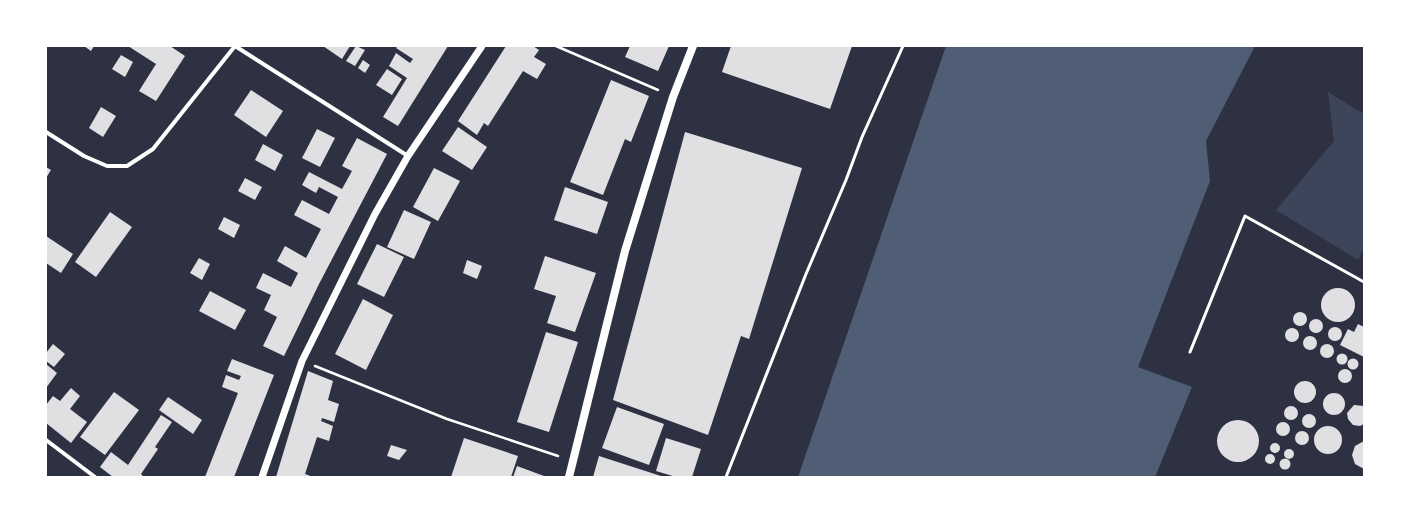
<svg xmlns="http://www.w3.org/2000/svg" width="1410" height="523" font-family="'Golos Text',sans-serif">
  <rect width="100%" height="100%" fill="#2d3142"/>
  <!-- green -->
  <path fill="#3c4559" d="M1328,92L1364,114V248L1358,260L1276,210L1334,141Z"/>
  <!-- water -->
  <path fill="#4f5d75" d="M946,46H1255L1206,141L1210,181L1138,367L1192,387L1155,477H798Z"/>
  <!-- building -->
  <path fill="#e0e0e3" d="M84,46H94L91,51Z
    M128,46H170L185,56L156,101L139,91L156,64Z
    M323,46H350L342,59Z
    M356,46L365,50L355,66L346,61Z
    M398,46H448L398,126L383,117L407,78L389,66L396,53L410,63L413,59L396,48Z
    M506,46H533L539,50L534,57L546,64L537,79L523,71L488,126L484,123L477,135L458,121Z
    M630,46H669L658,71L625,57Z
    M731,46H852L830,109L722,72Z
    M121,55L133,62L125,77L112,69Z
    M363,60L370,65L365,73L358,68Z
    M387,69L402,79L392,95L376,85Z
    M611,80L649,96L631,142L625,139L603,195L570,182Z
    M251,90L283,111L266,137L234,115Z
    M101,107L116,116L103,137L89,128Z
    M458,127L487,147L472,170L442,151Z
    M317,129L335,138L320,167L302,158Z
    M685,132L802,168L749,339L741,336L708,435L613,400Z
    M357,138L387,154L319,284L284,356L263,346L277,317L264,310L271,295L256,288L263,273L291,287L298,273L277,261L285,246L306,258L321,229L294,215L302,200L329,214L338,197L319,187L316,193L302,185L309,172L342,189L352,171L342,166Z
    M263,144L283,155L275,171L255,160Z
    M46,167L51,170L46,178Z
    M434,168L460,181L438,221L413,207Z
    M245,178L262,187L255,200L238,191Z
    M565,187L608,202L597,234L554,220Z
    M404,210L431,222L414,259L387,247Z
    M110,212L132,227L96,277L75,262Z
    M224,217L240,225L234,238L218,229Z
    M46,236L73,254L61,273L46,263Z
    M377,244L404,257L384,297L357,284Z
    M545,256L596,273L575,332L547,323L556,296L534,289Z
    M199,258L210,264L202,280L190,273Z
    M467,260L482,266L477,279L463,273Z
    M1321 305a17 17 0 1 1 34 0a17 17 0 1 1-34 0Z
    M210,291L246,310L235,330L199,311Z
    M363,299L393,315L366,370L335,354Z
    M1293 319a7 7 0 1 1 14 0a7 7 0 1 1-14 0Z
    M1309 326a7 7 0 1 1 14 0a7 7 0 1 1-14 0Z
    M1358,324L1364,327V357L1340,345L1348,329L1354,332Z
    M1328 334a7 7 0 1 1 14 0a7 7 0 1 1-14 0Z
    M1285 335a7 7 0 1 1 14 0a7 7 0 1 1-14 0Z
    M546,332L578,342L549,432L517,422Z
    M1303 343a7 7 0 1 1 14 0a7 7 0 1 1-14 0Z
    M53,344L65,354L54,367L46,361V353Z
    M1320 351a7 7 0 1 1 14 0a7 7 0 1 1-14 0Z
    M1336.5 359a5.5 5.5 0 1 1 11 0a5.5 5.5 0 1 1-11 0Z
    M1347.5 364a5.5 5.5 0 1 1 11 0a5.5 5.5 0 1 1-11 0Z
    M232,359L274,375L234,477H205L238,393L222,387L226,375L239,380L241,376L227,371Z
    M46,364L57,373L46,388Z
    M1338 376a7 7 0 1 1 14 0a7 7 0 1 1-14 0Z
    M308,371L333,381L328,400L339,404L334,422L322,418L321,421L333,426L329,441L317,437L305,474L313,477H276Z
    M1294 392a11 11 0 1 1 22 0a11 11 0 1 1-22 0Z
    M71,388L80,396L70,409L87,422L71,443L46,423V405L53,396L60,401Z
    M114,392L139,410L105,455L80,437Z
    M1323 404a11 11 0 1 1 22 0a11 11 0 1 1-22 0Z
    M168,397L202,420L193,434L159,410Z
    M1354,405L1364,406V424L1360,426L1353,425L1348,419L1347,413Z
    M1284 413a7 7 0 1 1 14 0a7 7 0 1 1-14 0Z
    M617,407L664,424L649,465L602,448Z
    M1302 421a7 7 0 1 1 14 0a7 7 0 1 1-14 0Z
    M161,415L172,422L155,447L158,449L141,474L144,477H113L100,467L111,452L128,465Z
    M1217 441a21 21 0 1 1 42 0a21 21 0 1 1-42 0Z
    M1276 429a7 7 0 1 1 14 0a7 7 0 1 1-14 0Z
    M1314 440a14 14 0 1 1 28 0a14 14 0 1 1-28 0Z
    M1295 438a7 7 0 1 1 14 0a7 7 0 1 1-14 0Z
    M464,438L518,456L511,477H451Z
    M666,438L701,449L692,477H676L656,471Z
    M1364,441V469L1355,464L1352,455L1355,446Z
    M1270 448a5 5 0 1 1 10 0a5 5 0 1 1-10 0Z
    M391,445L407,450L399,460L387,456Z
    M1284 454a5 5 0 1 1 10 0a5 5 0 1 1-10 0Z
    M1265 459a5 5 0 1 1 10 0a5 5 0 1 1-10 0Z
    M599,456L664,477H593Z
    M1279.5 464a5.5 5.5 0 1 1 11 0a5.5 5.5 0 1 1-11 0Z
    M517,466L544,476L543,477H513Z"/>
  <g fill="none" stroke-linecap="round" stroke-linejoin="round">
    <!-- path -->
    <path stroke="#fff" stroke-width="2.5" d="M556,46L658,90
      M315,366L447,419L558,456"/>
    <!-- service -->
    <path stroke="#fff" stroke-width="3" d="M1190,352L1245,216L1364,282
      M726,477L806,274L846,180L862,137L903,46"/>
    <!-- minor -->
    <path stroke="#fff" stroke-width="4" d="M235,46L408,156
      M46,132L84,156L107,166H127L153,149L235,46
      M46,440L95,477"/>
    <!-- tertiary -->
    <path stroke="#fff" stroke-width="7" d="M262,477L302,361L375,214L408,156L482,46"/>
    <!-- secondary -->
    <path stroke="#fff" stroke-width="8" d="M569,477L625,251L673,97L693,46"/>
  </g>
  <!-- border -->
  <rect width="1410" height="523" fill="none" stroke="#ffffff" stroke-width="94"/>
</svg>
